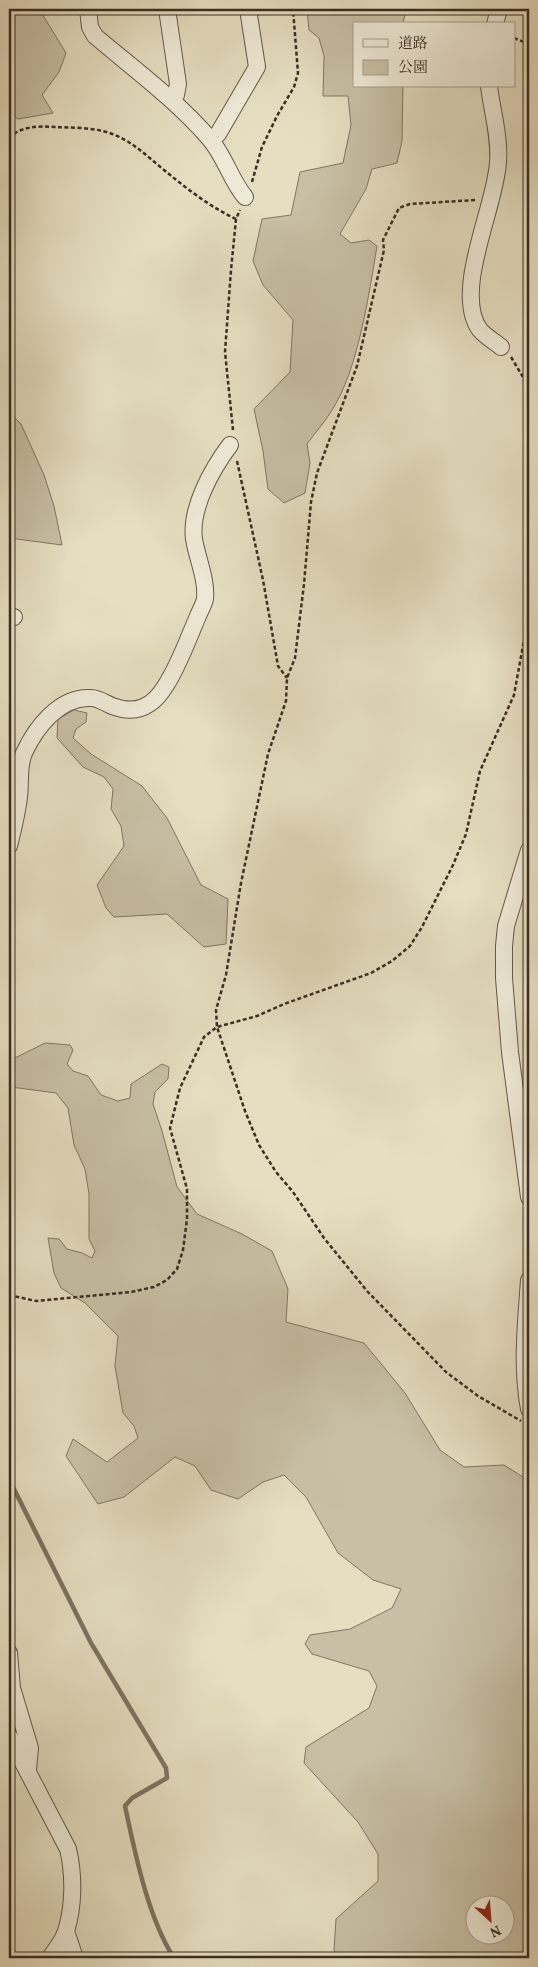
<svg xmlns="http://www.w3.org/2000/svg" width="538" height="1967" font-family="Vollkorn,'Noto Serif JP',serif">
  <rect width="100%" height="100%" fill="#e5dec1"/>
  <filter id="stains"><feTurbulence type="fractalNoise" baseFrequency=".004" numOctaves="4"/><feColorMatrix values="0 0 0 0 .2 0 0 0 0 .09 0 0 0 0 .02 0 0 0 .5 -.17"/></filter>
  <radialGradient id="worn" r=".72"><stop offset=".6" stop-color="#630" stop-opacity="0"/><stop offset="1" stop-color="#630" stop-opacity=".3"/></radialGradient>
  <!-- green -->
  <path fill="#c8c0a6" stroke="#817664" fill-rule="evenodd" d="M9,9H39L66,53L59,72L42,95L53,113L18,119L9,113Z
    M309,9H406L403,24H354V86H403L402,141L397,163L372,169L366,189L340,234L351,243L369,240L377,246C369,294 358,370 332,410C325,422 315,433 307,444L310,463L305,493L284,503L268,489L263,451L254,409L290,372L293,320L263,285L253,261L262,219L291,215L300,172L343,163L351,125L348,96H323L324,56L319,38L309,30L307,10Z
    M9,412L21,424L44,475L54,506L62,545L9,538Z
    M74,710L87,713L86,722L76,729L73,738L91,754L142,786L167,818L201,885L228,899L226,944L204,947L167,914L114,917L106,908L97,885L124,846L121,826L111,809L113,789L104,777L83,767L57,738L58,719Z
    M45,1043L70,1045L73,1050L67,1064L73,1071L88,1076L101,1095L118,1101L130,1098L131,1084L162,1064L169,1067L168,1079L155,1092L153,1104L162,1131L177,1187L197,1214L242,1234L272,1251L288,1289L286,1322L364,1343L405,1393L440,1450L464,1467L504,1465L526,1479L529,1485V1958H337L334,1950L336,1919L378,1881V1854L358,1822L304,1763L306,1747L369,1708L377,1686L369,1671L312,1654L305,1644L310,1635L350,1629L392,1608L401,1589L373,1580L338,1553L306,1497L284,1475L263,1482L238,1499L211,1490L195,1466L175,1457L124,1497L98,1504L66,1456L73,1439L107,1462L138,1438L134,1426L123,1413L115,1366L118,1336L85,1303L61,1288L54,1273L48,1238L59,1239L67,1249L82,1253L92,1258L95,1251L89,1239V1194L85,1169L74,1145L68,1108L56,1093L11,1087L9,1085V1064L11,1060ZM506,1904V1934H476V1904Z"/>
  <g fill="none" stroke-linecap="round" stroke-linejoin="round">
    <!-- stream -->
    <path stroke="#7e7361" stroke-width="4.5" d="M9,1479L91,1643L166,1768L167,1778L132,1798L125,1806C135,1853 148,1918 174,1958"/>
    <!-- minor casing -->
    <g stroke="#65594a" stroke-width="18">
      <path id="minor" d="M88,9L90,27L95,36C134,69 176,100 209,138C225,156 230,179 245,197
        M167,9L178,84L176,95L172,100
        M495,24L499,9
        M489,86C492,111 500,137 498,162C496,206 452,292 480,330C485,336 495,342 501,347
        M211,140L218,134L257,67L248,9
        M9,616L14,617
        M9,846C13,830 17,814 19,797C21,782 18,767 24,753C36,727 60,696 91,698C98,698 105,703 112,706C136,715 153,707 166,685C179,665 188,639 198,616C200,611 204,604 205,599C207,579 197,558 194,539C190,508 212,469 230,445
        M529,850L506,926L504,946V978L510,1052L529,1197
        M529,1280C526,1323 521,1366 529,1409
        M9,1653L12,1688L30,1748L28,1770
        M9,1736L68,1849C74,1874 74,1906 66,1931C63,1941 55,1950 50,1958
        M66,1931L75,1958"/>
    </g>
    <!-- path -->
    <path stroke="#3a2d23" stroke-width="2.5" stroke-dasharray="4 2.5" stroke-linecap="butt" d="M514,38L529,44
      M9,138C21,126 37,126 55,127C74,128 96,127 115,135C134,143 148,157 164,170C186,188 210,207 236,219
      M252,182L262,147L277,116L294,87L298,73L293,9
      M475,200L410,204L399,208L383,240L384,250L357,366L317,473L311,502L304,584L295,658L287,678L286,701L268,754L241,883L226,975L216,1010L217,1027L245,1111L259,1145L276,1172L293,1192L324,1238L367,1291L446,1372L478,1396L521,1421
      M511,357L523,377L529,400
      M233,430L225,352L231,270L236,219L240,210
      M237,461L263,580L278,666L287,678
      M9,1295L36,1301L131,1292L154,1287L167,1280L177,1269L183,1250L187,1219V1189L170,1128L180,1088L204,1037L217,1027L257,1016L284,1004L371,973L392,961L410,946L422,927L453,865L466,834L480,771L514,695L529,613"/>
    <!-- minor -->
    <use href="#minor" stroke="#eeead7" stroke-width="16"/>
  </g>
  <!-- margin -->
  <rect width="538" height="1967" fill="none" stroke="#e5dec1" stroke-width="30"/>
  <rect x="10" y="10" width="518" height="1947" fill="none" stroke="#3a2d23" stroke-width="2.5"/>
  <rect x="15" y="15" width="508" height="1937" fill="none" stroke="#3a2d23"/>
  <!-- legend -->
  <rect x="353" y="22" width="162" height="65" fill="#eeead7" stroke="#a69e8f"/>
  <rect x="363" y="39" width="25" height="8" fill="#eeead7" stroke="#a69e8f"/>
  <text x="398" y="48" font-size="15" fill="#3a2d23">道路</text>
  <rect x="363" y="60" width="25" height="15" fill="#c8c0a6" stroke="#a69e8f"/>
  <text x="398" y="72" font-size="15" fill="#3a2d23">公園</text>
  <!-- north arrow -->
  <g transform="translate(490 1920) rotate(154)"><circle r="24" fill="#eeead7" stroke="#a69e8f"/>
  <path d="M0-4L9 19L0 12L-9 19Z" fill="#8f2418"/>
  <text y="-8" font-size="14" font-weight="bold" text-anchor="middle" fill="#3a2d23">N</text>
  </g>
  <rect width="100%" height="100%" filter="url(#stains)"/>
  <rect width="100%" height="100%" fill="url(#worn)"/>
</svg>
